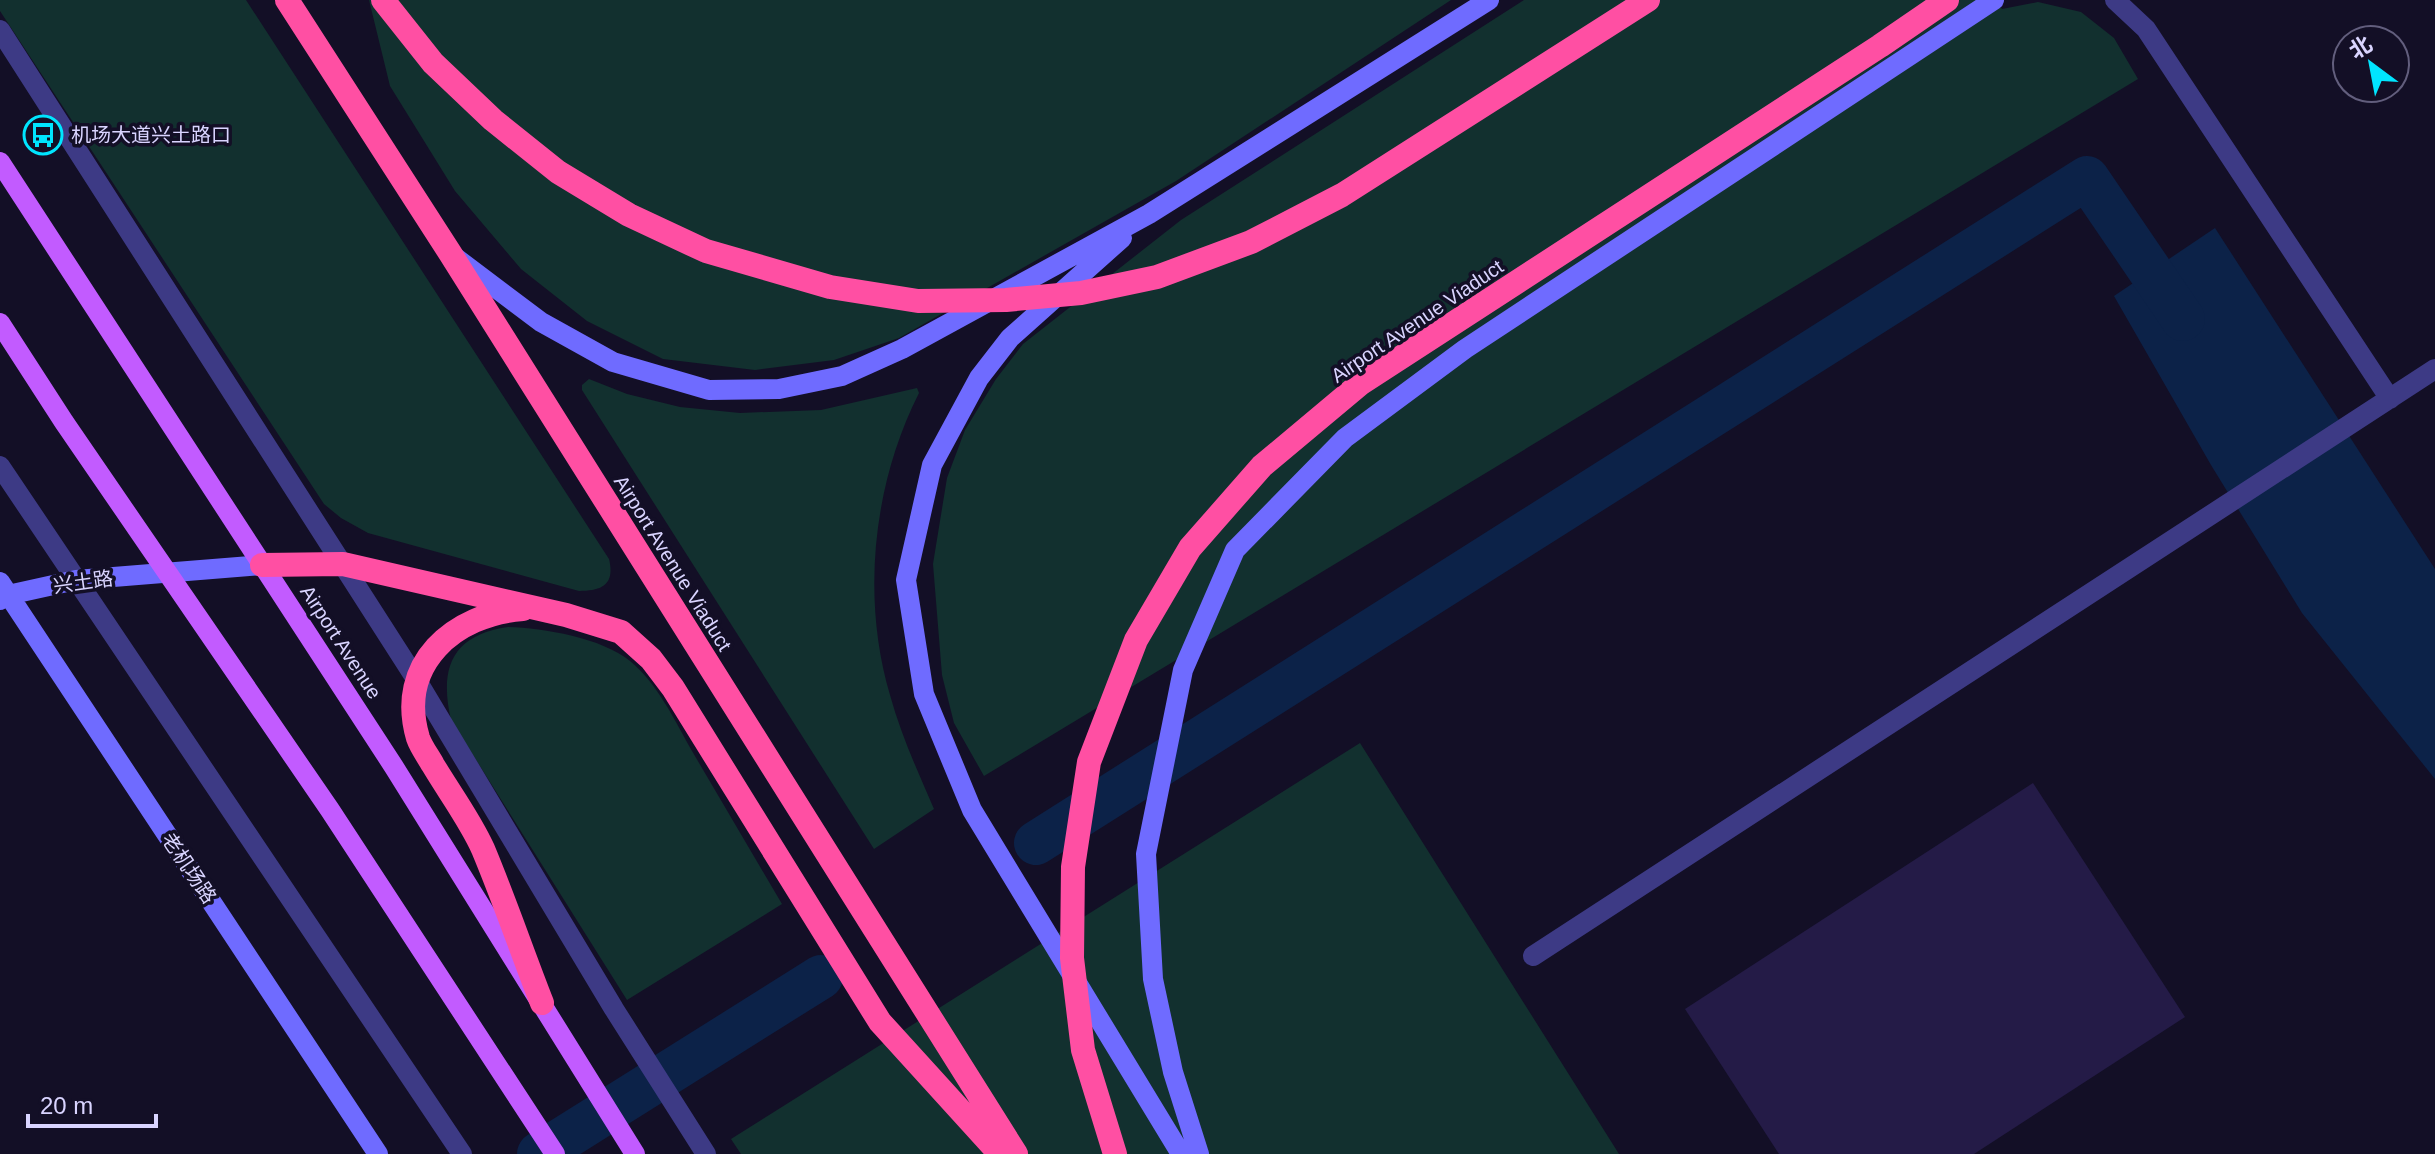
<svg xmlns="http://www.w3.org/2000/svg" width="2435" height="1154" font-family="Arial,'Noto Sans SC',sans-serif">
  <rect width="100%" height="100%" fill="#130f26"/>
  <!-- green -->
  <path fill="#12302f" d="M0,0H246L609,559C615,584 603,591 579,591L368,533L341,518L324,504L0,11Z
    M369,0H1451L1176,181L899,338L834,360L755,370L663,359L587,321L521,269L455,191L390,86Z
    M1524,0H1995L2002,9L2038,2L2081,12L2114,38L2138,79L984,776L954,723L942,675L933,564L947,478L965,430L996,379L1023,344L1181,220Z
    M589,379L627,394L680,407L740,413L821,410L917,388L919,393C873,484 861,597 890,695C901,735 918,772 934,809L874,849L582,390V385Z
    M508,627C544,628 602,638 630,661C658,684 675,721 692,751C722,802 752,853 782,904L627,1000L451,720C439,668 452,635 508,627Z
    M1360,743L1619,1154H741L731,1139Z"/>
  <!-- water -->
  <path fill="#0c2248" d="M2215,228L2435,569V779L2302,613L2211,465L2114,296Z"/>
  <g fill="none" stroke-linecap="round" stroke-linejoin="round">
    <!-- canal -->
    <path stroke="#0c2248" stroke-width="44" d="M1036,843L2087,178L2183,319
      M539,1154L821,977"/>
  </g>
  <!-- building -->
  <path fill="#241b47" d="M2033,783L2185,1017L1974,1154H1779L1685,1009Z"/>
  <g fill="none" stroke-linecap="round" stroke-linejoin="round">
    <!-- lane -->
    <path stroke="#3d3a85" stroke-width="20" d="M2115,0L2146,29L2390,399
      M1533,956L2435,369"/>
    <!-- street -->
    <path stroke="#3d3a85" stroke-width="20" d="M0,30L416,679L614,1009L706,1154
      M0,466L462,1154"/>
    <!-- secondary -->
    <path stroke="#6f6bff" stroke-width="20" d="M1122,238L1010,338L979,378L932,465L906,580L924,694L972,810L1181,1154
      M456,258L541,322L613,362L709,390L779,389L842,376L902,349L1149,214L1489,0
      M0,582L378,1154
      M0,600L8,595L76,580L262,565
      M1199,1154L1173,1072L1153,979L1146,854L1183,670L1235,550L1345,438L1465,349L1994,0"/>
    <!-- primary -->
    <path stroke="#c25bff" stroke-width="20" d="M0,162L394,767L635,1154
      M0,323L64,422L330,810L555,1154"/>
    <!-- highway -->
    <path stroke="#ff4fa3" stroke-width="24" d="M287,0L450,253L1016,1154
      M262,565L343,564L566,615L621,632L651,659L673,688L880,1022L1000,1154
      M523,609C454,614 396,664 418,738C421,747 428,756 433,765C449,792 470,820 483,849C504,899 522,952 542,1003"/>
    <!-- highway-bridge -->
    <path stroke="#ff4fa3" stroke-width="24" d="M383,0L433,63L493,120L558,172L629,215L706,251L830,287L918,301L1006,300L1081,293L1157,277L1251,242L1342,195L1648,0
      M1115,1154L1083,1050L1072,958L1073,867L1089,762L1136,640L1190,548L1262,466L1360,384L1880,46L1947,0"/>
  </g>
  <!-- icons -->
  <defs>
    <g id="bus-ring" transform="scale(2)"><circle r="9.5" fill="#130f26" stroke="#00e5ff" stroke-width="1.5"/><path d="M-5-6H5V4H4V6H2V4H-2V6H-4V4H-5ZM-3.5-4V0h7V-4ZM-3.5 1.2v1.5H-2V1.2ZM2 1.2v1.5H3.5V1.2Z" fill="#00e5ff"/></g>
  </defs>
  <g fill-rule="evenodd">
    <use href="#bus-ring" x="43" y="135"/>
  </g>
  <g text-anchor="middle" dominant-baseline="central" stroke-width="7" stroke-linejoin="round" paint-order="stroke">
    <!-- poi labels -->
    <g font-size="20" fill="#d9d4ff" stroke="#130f26" text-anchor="start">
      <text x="71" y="135">机场大道兴土路口</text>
    </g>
    <!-- street labels -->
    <g font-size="20" fill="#d9d4ff" stroke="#130f26">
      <text transform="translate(1417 321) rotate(-34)">Airport Avenue Viaduct</text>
      <text transform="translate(673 563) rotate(58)">Airport Avenue Viaduct</text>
      <text transform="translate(83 582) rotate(-8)">兴土路</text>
      <text transform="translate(341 642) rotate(57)">Airport Avenue</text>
      <text transform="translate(189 868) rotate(56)">老机场路</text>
    </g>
  </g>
  <!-- north arrow -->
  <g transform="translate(2371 64) rotate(328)"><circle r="38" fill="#130f26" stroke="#625e7d" stroke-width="2"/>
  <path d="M0-6L14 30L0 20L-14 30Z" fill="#00e5ff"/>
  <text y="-12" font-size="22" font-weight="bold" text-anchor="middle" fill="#d9d4ff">北</text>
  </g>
  <!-- scale -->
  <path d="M28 1114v12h128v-12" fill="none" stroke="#d9d4ff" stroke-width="4"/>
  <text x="40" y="1114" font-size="24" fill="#d9d4ff" stroke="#130f26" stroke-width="6" paint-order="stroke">20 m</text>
</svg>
